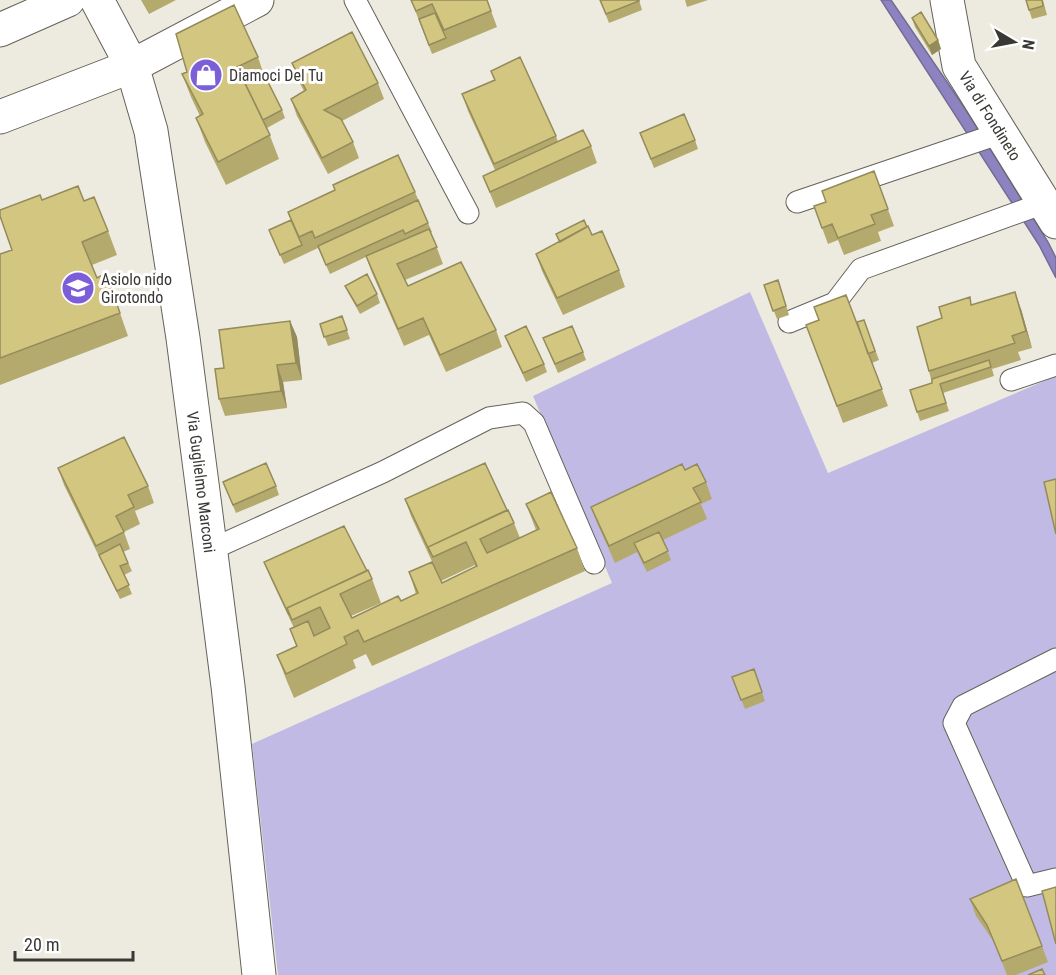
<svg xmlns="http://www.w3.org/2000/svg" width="1056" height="975" font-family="'Roboto Condensed',sans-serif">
  <rect width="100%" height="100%" fill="#edebe0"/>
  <!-- green -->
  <path fill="#c0bae5" d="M750,292L828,473L1056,376V975H278L252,744L612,583L533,396Z"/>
  <!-- water -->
  <path fill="#8d83c0" stroke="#746c96" stroke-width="1.5" d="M881,0H891L964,107L1048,242L1056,258V278L1039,245Z"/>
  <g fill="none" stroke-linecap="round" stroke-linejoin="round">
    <!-- lane casing -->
    <g stroke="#646259" stroke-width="23">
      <path id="lane" d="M355,0L468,213
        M797,202L1001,133
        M789,322L835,303L861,269L1044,203
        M1011,380L1056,365
        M210,550L383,472L489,418L523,413L534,423L594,563
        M1056,659L963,706L954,723L1027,886L1056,879"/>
    </g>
    <!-- street casing -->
    <g stroke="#646259" stroke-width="35">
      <path id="street" d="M97,0L132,66L151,131L183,338L205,507L228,686L259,975
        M947,0L959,66L1056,222
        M0,30L68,0
        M0,117L132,66L257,0"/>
    </g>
    <!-- lane -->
    <use href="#lane" stroke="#fff" stroke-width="21"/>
    <!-- street -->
    <use href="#street" stroke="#fff" stroke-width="33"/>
  </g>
  <!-- wall -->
  <path fill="#b5aa6e" d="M141,0H176L149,14Z
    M411,0H487L497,27L432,54Z
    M600,0H639L642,10L609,23Z
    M685,0H708L687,7Z
    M1043,0L1047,15L1032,19L1029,10Z
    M912,18L938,40L941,49L932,55L915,27Z
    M258,57L263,72L282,110L285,118L267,128L279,159L226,185L205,142L196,118L200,116L191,97L182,74Z
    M292,63L378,83L384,99L342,121L353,142L359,158L328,174L297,116L291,99L304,91L298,80Z
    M491,71L556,136L558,142L591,146L597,163L496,208L483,176L495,170L468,111L462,94L494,80Z
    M640,133L695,140L698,149L654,168Z
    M874,171L894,226L878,232L881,241L844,255L838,240L828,244L814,206L825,202Z
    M333,185L415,192L428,223L432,232H431L443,264L405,280L408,286L496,330L502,347L446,372L429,335L404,346L372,273L366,257L330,274L318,248L284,264L269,230L291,220L288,212L335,190Z
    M42,200L84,201L108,231L117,255L92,265L97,278L106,273L128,336L0,385V254L12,250Z
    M556,234L592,235L619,270L625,287L563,315L542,271L536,254L559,242Z
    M778,280L789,315L777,319L764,285Z
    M345,286L377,294L380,303L360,314L349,294Z
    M972,305L1021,309L1032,348L1018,352L1021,360L992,369L994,376L943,393L949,411L920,421L910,390L932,383L929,371L942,318Z
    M342,316L350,339L328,346L320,324Z
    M819,320L865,344L864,320L879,360L872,363L888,406L843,423L806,325Z
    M290,321L297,337L302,380L283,382L287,408L225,416L219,399L224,368Z
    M505,336L544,364L547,372L526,382Z
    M543,338L583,352L586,360L558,373Z
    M58,468L148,486L154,503L135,511L140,524L124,532L130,549L123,552L132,571L124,575L132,594L120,599L64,485Z
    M685,470L706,482L712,499L701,504L707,519L663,540L671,560L647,572L637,552L615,563L597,523L591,507Z
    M223,482L276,486L279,495L236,513Z
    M405,499L507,510L514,523L520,538L536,530L526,504L577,548L585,571L372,666L366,654L353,660L356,668L294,698L286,679L277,655L296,646L290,629L294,628L271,579L264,562L372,579L381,603L351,616L352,618L401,601L416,594L409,572L442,583L475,567V565L441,581L411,516Z
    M754,669L765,701L745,709L732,677Z
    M970,899L1042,946L1048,962L1016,975H1007L994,942L976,916Z"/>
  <!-- shaded-wall -->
  <path fill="#948b5a" d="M938,40L941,49L932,55L929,46Z
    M1015,292L1021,309L1032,348L1026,331Z
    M290,321L297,337L302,380L296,363Z
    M277,365L283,382L287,408L281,391Z"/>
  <!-- building -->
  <path fill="#d3c680" stroke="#948b5a" stroke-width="1.5" d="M411,0H487L491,11L444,30L432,4L416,11Z
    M600,0H639V1L606,14Z
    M1026,0H1042L1043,6L1029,10Z
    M234,5L258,57L237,67L270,135L218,162L196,118L203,114L182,74L187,72L176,34Z
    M921,12L938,40L929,46L912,18Z
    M435,13L446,38L429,45L419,19Z
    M352,32L378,83L324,110L341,119L353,142L322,158L291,99L306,90L292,63Z
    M520,57L556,136L494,164L462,94L495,80L491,71Z
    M263,72L282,110L263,120L244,81Z
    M684,114L695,140L651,159L640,133Z
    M583,130L591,146L490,192L483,176Z
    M398,155L415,192L315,238L312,231L299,237L288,212L335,190L333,185Z
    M874,171L888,209L871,215L875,224L838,238L832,224L822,228L814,206L826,202L822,191Z
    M78,186L84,201L94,197L108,231L82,242L97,278L106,273L120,313L0,358V254L12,250L0,216V210L40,195L42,200Z
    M418,200L428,223L405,234L403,230L326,265L318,246Z
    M291,220L302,245L280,255L269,230Z
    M584,220L587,227L560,242L556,234Z
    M588,226L592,235L602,231L619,270L557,298L536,254Z
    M429,229L437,247L397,264L408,286L461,262L496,330L440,355L423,318L398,329L366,256Z
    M367,274L377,294L357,306L345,286Z
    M778,280L786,306L773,311L764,285Z
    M1015,292L1026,331L1012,336L1015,343L929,371L917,327L942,318L939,307L970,297L971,305Z
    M846,295L882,389L837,406L806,325L819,320L814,307Z
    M342,316L347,330L324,337L320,324Z
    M864,320L875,351L868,354L857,322Z
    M290,321L296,363L277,365L281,391L219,399L215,369L224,368L219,330Z
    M526,326L544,364L523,373L505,336Z
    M572,326L583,352L555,364L543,338Z
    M989,360L991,367L940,384L946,403L917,412L910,390L932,383V379Z
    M124,437L148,486L128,495L134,507L116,516L124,532L96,546L58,468Z
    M266,463L276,486L233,505L223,482Z
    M485,463L507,510L428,547L431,554L405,499Z
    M682,464L685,470L697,464L706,482L693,488L701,502L609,546L591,507Z
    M1056,479V534L1044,482Z
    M551,492L577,548L364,642L358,630L344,637L347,644L286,674L277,655L297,646L290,629L308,621L314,636L330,628L320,607L292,620L287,608L368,570L372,579L340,594L352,618L398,596L401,601L418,593L409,572L432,562L442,583L477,566L466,542L433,557L428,547L508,510L514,523L480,539L487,553L539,529L526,504Z
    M344,526L367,571L287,608L289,615L264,562Z
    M659,532L668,551L644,563L634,543Z
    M120,544L128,563L120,566L129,585L117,591L99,555Z
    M754,669L762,692L741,700L732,677Z
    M1016,879L1042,946L1002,961L987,925L970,899Z
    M1056,887V944L1042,891Z
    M1042,969L1045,975H1028Z"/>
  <!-- icons -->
  <defs>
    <g id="shop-disc" transform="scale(1.725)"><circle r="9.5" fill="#7d5ed9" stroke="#fff"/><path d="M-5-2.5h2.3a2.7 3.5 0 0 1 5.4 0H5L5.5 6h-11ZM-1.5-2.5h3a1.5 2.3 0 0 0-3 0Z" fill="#fff"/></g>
    <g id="school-disc" transform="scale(1.725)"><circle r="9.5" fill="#7d5ed9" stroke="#fff"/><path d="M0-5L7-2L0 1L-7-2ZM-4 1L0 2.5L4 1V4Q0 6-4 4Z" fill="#fff"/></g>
  </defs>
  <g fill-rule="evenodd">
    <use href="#shop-disc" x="206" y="75"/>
    <use href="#school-disc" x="78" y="288"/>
  </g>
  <g text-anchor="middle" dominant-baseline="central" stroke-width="6" stroke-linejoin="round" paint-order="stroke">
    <!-- poi labels -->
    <g font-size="16" fill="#393834" stroke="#fff" text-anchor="start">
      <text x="229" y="75">Diamoci Del Tu</text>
      <text x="101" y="279">Asiolo nido<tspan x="101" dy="18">Girotondo</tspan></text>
    </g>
    <!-- street labels -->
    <g font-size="16" fill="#393834" stroke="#fff">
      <text transform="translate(990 116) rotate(58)">Via di Fondineto</text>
      <text transform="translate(201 482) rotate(83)">Via Guglielmo Marconi</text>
    </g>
  </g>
  <!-- north arrow -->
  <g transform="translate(1014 42) rotate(100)" stroke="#ffffff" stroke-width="4.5" paint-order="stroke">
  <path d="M0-4.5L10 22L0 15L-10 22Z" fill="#393834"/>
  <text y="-9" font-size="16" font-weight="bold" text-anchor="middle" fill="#393834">N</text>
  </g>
  <!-- scale -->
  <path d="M15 951v9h118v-9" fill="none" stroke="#393834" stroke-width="3"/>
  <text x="24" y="951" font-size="18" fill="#393834" stroke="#ffffff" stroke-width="4.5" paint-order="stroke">20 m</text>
</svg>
